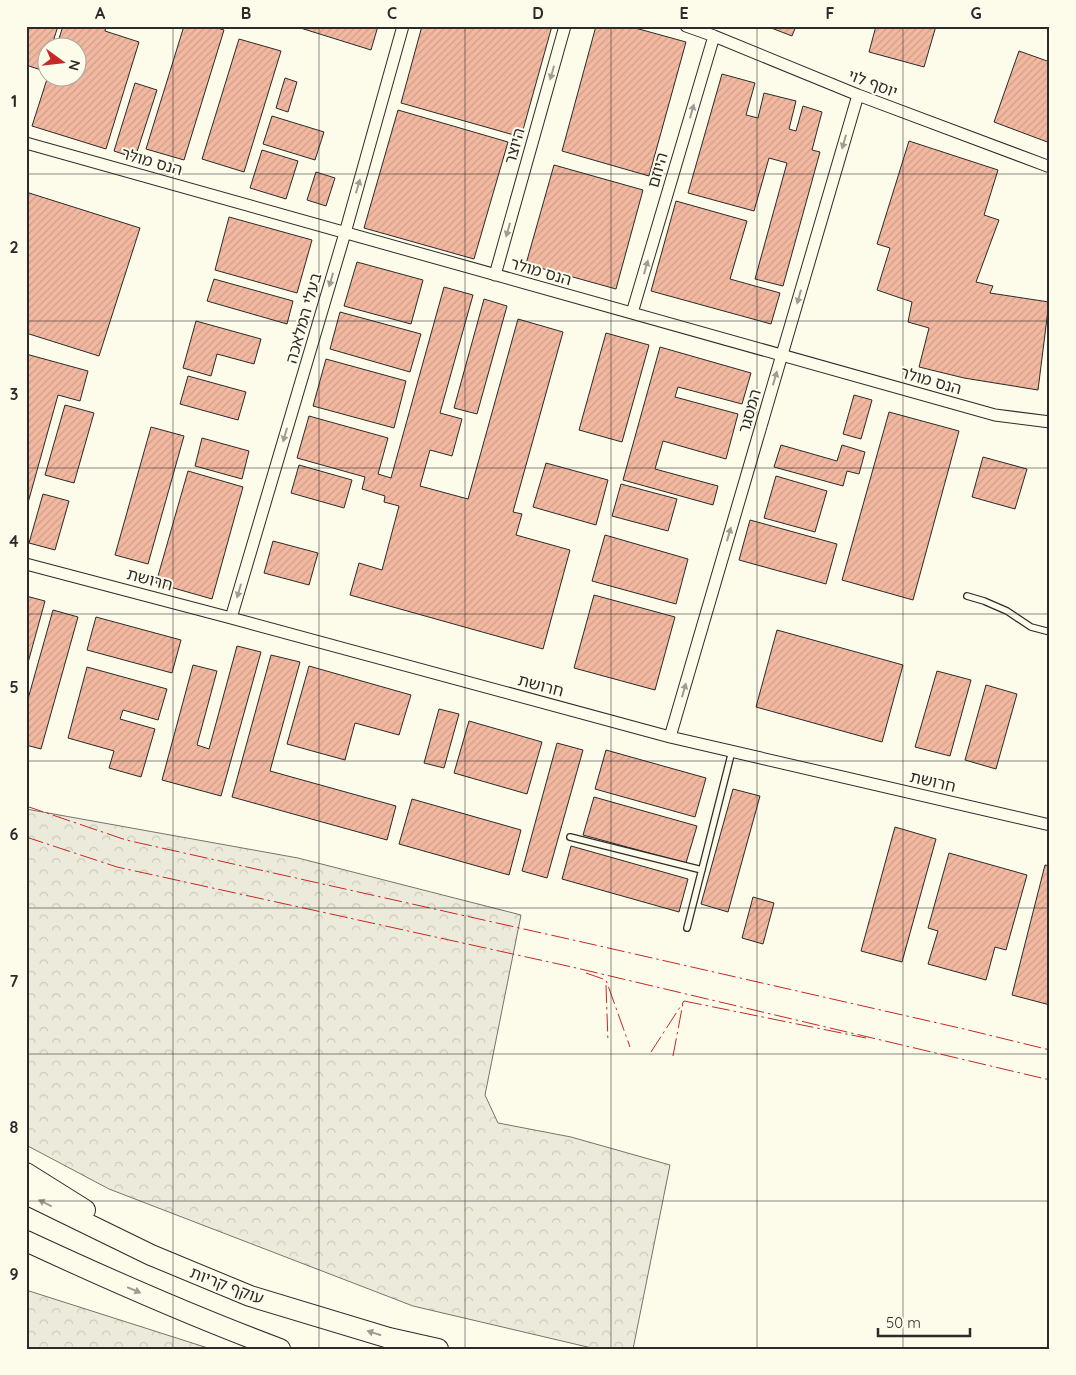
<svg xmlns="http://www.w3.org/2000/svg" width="1076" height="1375" font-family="Quicksand,'Noto Sans Hebrew',sans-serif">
  <defs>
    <pattern id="forest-crowns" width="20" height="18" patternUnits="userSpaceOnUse" patternTransform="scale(1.25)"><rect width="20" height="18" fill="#ecebdb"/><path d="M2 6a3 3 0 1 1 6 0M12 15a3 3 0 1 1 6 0" fill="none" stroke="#cbcabc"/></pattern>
    <pattern id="building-hatch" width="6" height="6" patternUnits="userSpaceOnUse" patternTransform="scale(1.25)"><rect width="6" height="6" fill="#f2b8a0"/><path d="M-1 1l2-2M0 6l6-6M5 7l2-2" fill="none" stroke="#d09e8a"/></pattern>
  </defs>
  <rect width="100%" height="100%" fill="#fdfbea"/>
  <!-- forest -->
  <path fill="url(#forest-crowns)" stroke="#74746e" d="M26,809L298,858L521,915L485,1095L498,1123L571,1137L670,1165L633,1349H596L413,1306L109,1189L26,1145Z
    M26,1290L211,1349H26Z"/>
  <!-- building -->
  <path fill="url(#building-hatch)" stroke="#2b2b2b" d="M26,26H58L51,48H48V59L44,71L26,65Z
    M63,26H106L105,31L139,42L106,149L32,126L48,76V78H78V48H56Z
    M184,26H211L224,30L184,160L146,149Z
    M294,26H378L371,50Z
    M422,26H552L521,137L401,103Z
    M596,26H628L686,42L649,176L562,151Z
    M766,26H796L792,36Z
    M876,26H936L924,67L869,52Z
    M239,39L281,51L244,172L202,159Z
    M1019,51L1050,62V143L994,122Z
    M722,74L755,83L746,115L758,118L764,93L796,101L789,129L796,131L803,106L822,112L812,150L820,152L783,286L755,279L787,163L769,158L754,211L688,193Z
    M285,78L297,82L288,112L276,108Z
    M135,83L157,90L135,158L114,151Z
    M398,110L508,142L474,259L364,228Z
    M272,116L324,132L315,160L263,144Z
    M909,141L998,170L984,215L999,220L976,282L993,286L990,293L1049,302L1038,390L964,378L919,367L929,328L908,322L912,302L877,290L890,248L877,244Z
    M262,150L298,161L286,199L250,188Z
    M554,165L643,190L616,289L526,264Z
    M316,172L335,178L326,206L307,200Z
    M26,192L140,228L99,356L26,333Z
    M676,201L747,221L730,279L780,293L771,324L651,291Z
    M229,217L312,240L297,293L215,270Z
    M357,262L423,280L411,324L344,306Z
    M214,279L293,301L287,324L207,301Z
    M444,287L473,295L440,413L462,419L452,456L430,450L420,486L468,499L518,319L563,332L513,512L522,514L516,535L570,550L543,649L350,595L359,563L382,570L399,506L384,502L385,496L362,489L365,477L297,458L309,416L388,438L378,474L391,478Z
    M484,299L507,306L477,414L454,408Z
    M340,312L421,334L410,372L330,349Z
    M196,321L261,339L254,364L217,354L211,376L183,368Z
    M606,333L649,345L622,442L579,430Z
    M660,347L751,373L742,404L678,387L675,397L738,414L726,459L663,441L655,469L718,486L713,505L623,480Z
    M26,354L88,371L80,401L58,395L26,510Z
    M326,359L406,381L394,428L313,406Z
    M188,376L246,392L238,420L180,404Z
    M854,395L872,400L861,439L843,434Z
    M65,405L94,413L74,483L45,475Z
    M889,412L959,431L913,600L842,580Z
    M151,427L184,436L148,564L115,555Z
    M202,438L249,451L242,479L195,466Z
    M781,445L837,461L842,445L865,452L859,474L847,471L843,486L774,467Z
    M983,457L1027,469L1015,509L972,497Z
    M546,463L608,480L596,525L533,507Z
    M299,465L352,480L344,508L291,493Z
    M188,471L243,487L212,599L156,583Z
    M776,476L827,491L815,532L764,518Z
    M621,484L677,499L668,531L612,516Z
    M43,494L69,501L55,550L29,543Z
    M750,520L837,544L826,584L739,560Z
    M605,535L688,559L676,604L592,581Z
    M273,541L318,553L309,585L264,573Z
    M594,595L675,617L655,690L574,668Z
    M26,596L45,601L26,670Z
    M53,610L78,617L41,749L26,745V706Z
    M96,617L181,640L172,673L87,650Z
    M777,630L903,665L882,742L756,707Z
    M237,646L261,652L221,796L162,780L193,665L217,671L197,745L209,749Z
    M271,655L300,662L270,771L396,806L387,840L232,797Z
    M309,666L411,695L399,735L355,723L345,760L287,744Z
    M87,667L167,689L158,720L123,710L120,719L155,729L141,777L109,768L114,751L68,738Z
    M937,671L971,680L950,756L915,747Z
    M986,685L1017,694L996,769L965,760Z
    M439,709L459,714L444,768L424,763Z
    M469,721L542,742L527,794L454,773Z
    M557,743L583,750L547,878L522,871Z
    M606,750L706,778L695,817L595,789Z
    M733,789L760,796L728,912L701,904Z
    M594,797L697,826L686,863L583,835Z
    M412,799L521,830L509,875L399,844Z
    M895,827L936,839L902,962L861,951Z
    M571,846L688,879L679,912L562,879Z
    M949,853L1027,875L1006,950L995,947L986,980L928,964L938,931L928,928Z
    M1045,865L1050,866V1005L1012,995Z
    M753,897L774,903L763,944L742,938Z"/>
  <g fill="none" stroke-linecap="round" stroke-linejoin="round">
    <!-- lane casing -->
    <g stroke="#2b2b2b" stroke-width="8">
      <path id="lane" d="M967,596L984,601L1007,611L1031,627L1050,632
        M570,837L702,870
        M687,928L732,751"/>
    </g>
    <!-- street casing -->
    <g stroke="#2b2b2b" stroke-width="13">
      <path id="street" d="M686,26L714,36L858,95L1050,167
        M26,143L995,415L1050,422
        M495,275L565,26
        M632,313L714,36
        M26,564L231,618L670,737L1050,825
        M231,618L345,233L403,26
        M670,737L858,95"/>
    </g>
    <!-- highway casing -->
    <g stroke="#2b2b2b" stroke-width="22">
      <path id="highway" d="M26,1173L85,1210
        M26,1194L151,1255L250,1296L389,1338L438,1349
        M26,1241C110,1280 194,1317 280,1349"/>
    </g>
    <!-- lane -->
    <use href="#lane" stroke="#fdfbea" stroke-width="5.5"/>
    <!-- street -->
    <use href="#street" stroke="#fdfbea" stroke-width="11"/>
    <!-- highway -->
    <use href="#highway" stroke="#fdfbea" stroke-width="20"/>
    <!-- power -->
    <path stroke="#c62828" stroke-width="1" stroke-dasharray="18 4 2.5 4" stroke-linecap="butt" d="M26,806L126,840L582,942L964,1029L1050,1050
      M26,837L117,867L572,967L1050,1080
      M586,973L606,980L630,1047
      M606,985L608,1042
      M684,1001L866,1038
      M651,1052L684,1001
      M673,1056L683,1003"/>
  </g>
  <!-- one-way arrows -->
  <defs><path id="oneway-solid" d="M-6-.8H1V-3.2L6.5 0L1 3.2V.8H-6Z" transform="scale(1.25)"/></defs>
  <g fill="#9e9d94">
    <use href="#oneway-solid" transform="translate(552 73) rotate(106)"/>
    <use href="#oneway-solid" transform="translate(692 111) rotate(-74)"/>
    <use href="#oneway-solid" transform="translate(844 142) rotate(106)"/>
    <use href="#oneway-solid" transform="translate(358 186) rotate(-74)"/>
    <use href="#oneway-solid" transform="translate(508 230) rotate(106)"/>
    <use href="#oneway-solid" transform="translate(646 267) rotate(-74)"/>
    <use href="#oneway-solid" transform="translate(331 280) rotate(106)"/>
    <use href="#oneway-solid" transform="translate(799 297) rotate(106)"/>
    <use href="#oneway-solid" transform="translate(775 378) rotate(-74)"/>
    <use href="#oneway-solid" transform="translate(285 435) rotate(106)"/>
    <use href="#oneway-solid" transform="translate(729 534) rotate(-74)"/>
    <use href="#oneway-solid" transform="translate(239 591) rotate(106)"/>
    <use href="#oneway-solid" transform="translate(684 690) rotate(-74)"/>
    <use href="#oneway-solid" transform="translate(45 1203) rotate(-154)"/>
    <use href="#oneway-solid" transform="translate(134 1290) rotate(23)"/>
    <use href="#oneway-solid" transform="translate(374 1333) rotate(-162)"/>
  </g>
  <!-- grid -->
  <path fill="none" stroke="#2b2b2b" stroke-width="1" stroke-opacity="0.55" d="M173,26V1349M319,26V1349M465,26V1349M611,26V1349M757,26V1349M903,26V1349M26,174H1050M26,321H1050M26,468H1050M26,614H1050M26,761H1050M26,908H1050M26,1054H1050M26,1201H1050"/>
  <g text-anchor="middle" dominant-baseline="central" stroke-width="4" stroke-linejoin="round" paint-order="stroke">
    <!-- street labels -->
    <g font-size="16" fill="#2b2b2b" stroke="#fdfbea">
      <text transform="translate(873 83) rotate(21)">יוסף לוי</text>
      <text transform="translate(514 146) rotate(-74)">היוצר</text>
      <text transform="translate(152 161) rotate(16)">הנס מולר</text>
      <text transform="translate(657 170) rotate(-74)">היוזם</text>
      <text transform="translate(541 271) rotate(16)">הנס מולר</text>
      <text transform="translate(303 318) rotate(-74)">בעלי המלאכה</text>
      <text transform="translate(931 380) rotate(16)">הנס מולר</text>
      <text transform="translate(749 411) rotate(-74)">המסגר</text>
      <text transform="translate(150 579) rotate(15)">חרושת</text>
      <text transform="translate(541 685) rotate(15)">חרושת</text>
      <text transform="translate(933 781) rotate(13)">חרושת</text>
      <text transform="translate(227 1285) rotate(21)">עוקף קריות</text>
    </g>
  </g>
  <!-- border -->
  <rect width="1076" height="1375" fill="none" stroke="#fdfbea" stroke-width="55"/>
  <!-- north arrow -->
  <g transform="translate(62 62) rotate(105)"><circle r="24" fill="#fdfbea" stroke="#a9a89e"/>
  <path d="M0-4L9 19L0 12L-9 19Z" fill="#c62828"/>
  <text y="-8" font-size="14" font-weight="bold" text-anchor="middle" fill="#2b2b2b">N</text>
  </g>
  <!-- scale -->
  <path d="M878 1328v8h92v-8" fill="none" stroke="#2b2b2b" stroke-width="2.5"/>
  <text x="886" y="1328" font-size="15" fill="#2b2b2b" stroke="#fdfbea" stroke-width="4" paint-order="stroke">50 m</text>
  <rect x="28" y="28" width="1020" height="1320" fill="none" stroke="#2b2b2b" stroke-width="2"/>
  <g font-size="16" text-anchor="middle" font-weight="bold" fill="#2b2b2b">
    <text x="100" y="19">A</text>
    <text x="246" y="19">B</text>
    <text x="392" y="19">C</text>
    <text x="538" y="19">D</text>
    <text x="684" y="19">E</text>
    <text x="830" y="19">F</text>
    <text x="976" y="19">G</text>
    <text x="14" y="107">1</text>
    <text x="14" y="253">2</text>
    <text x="14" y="400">3</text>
    <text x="14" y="547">4</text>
    <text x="14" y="693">5</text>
    <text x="14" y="840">6</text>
    <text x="14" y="987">7</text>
    <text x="14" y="1133">8</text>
    <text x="14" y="1280">9</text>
  </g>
</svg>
